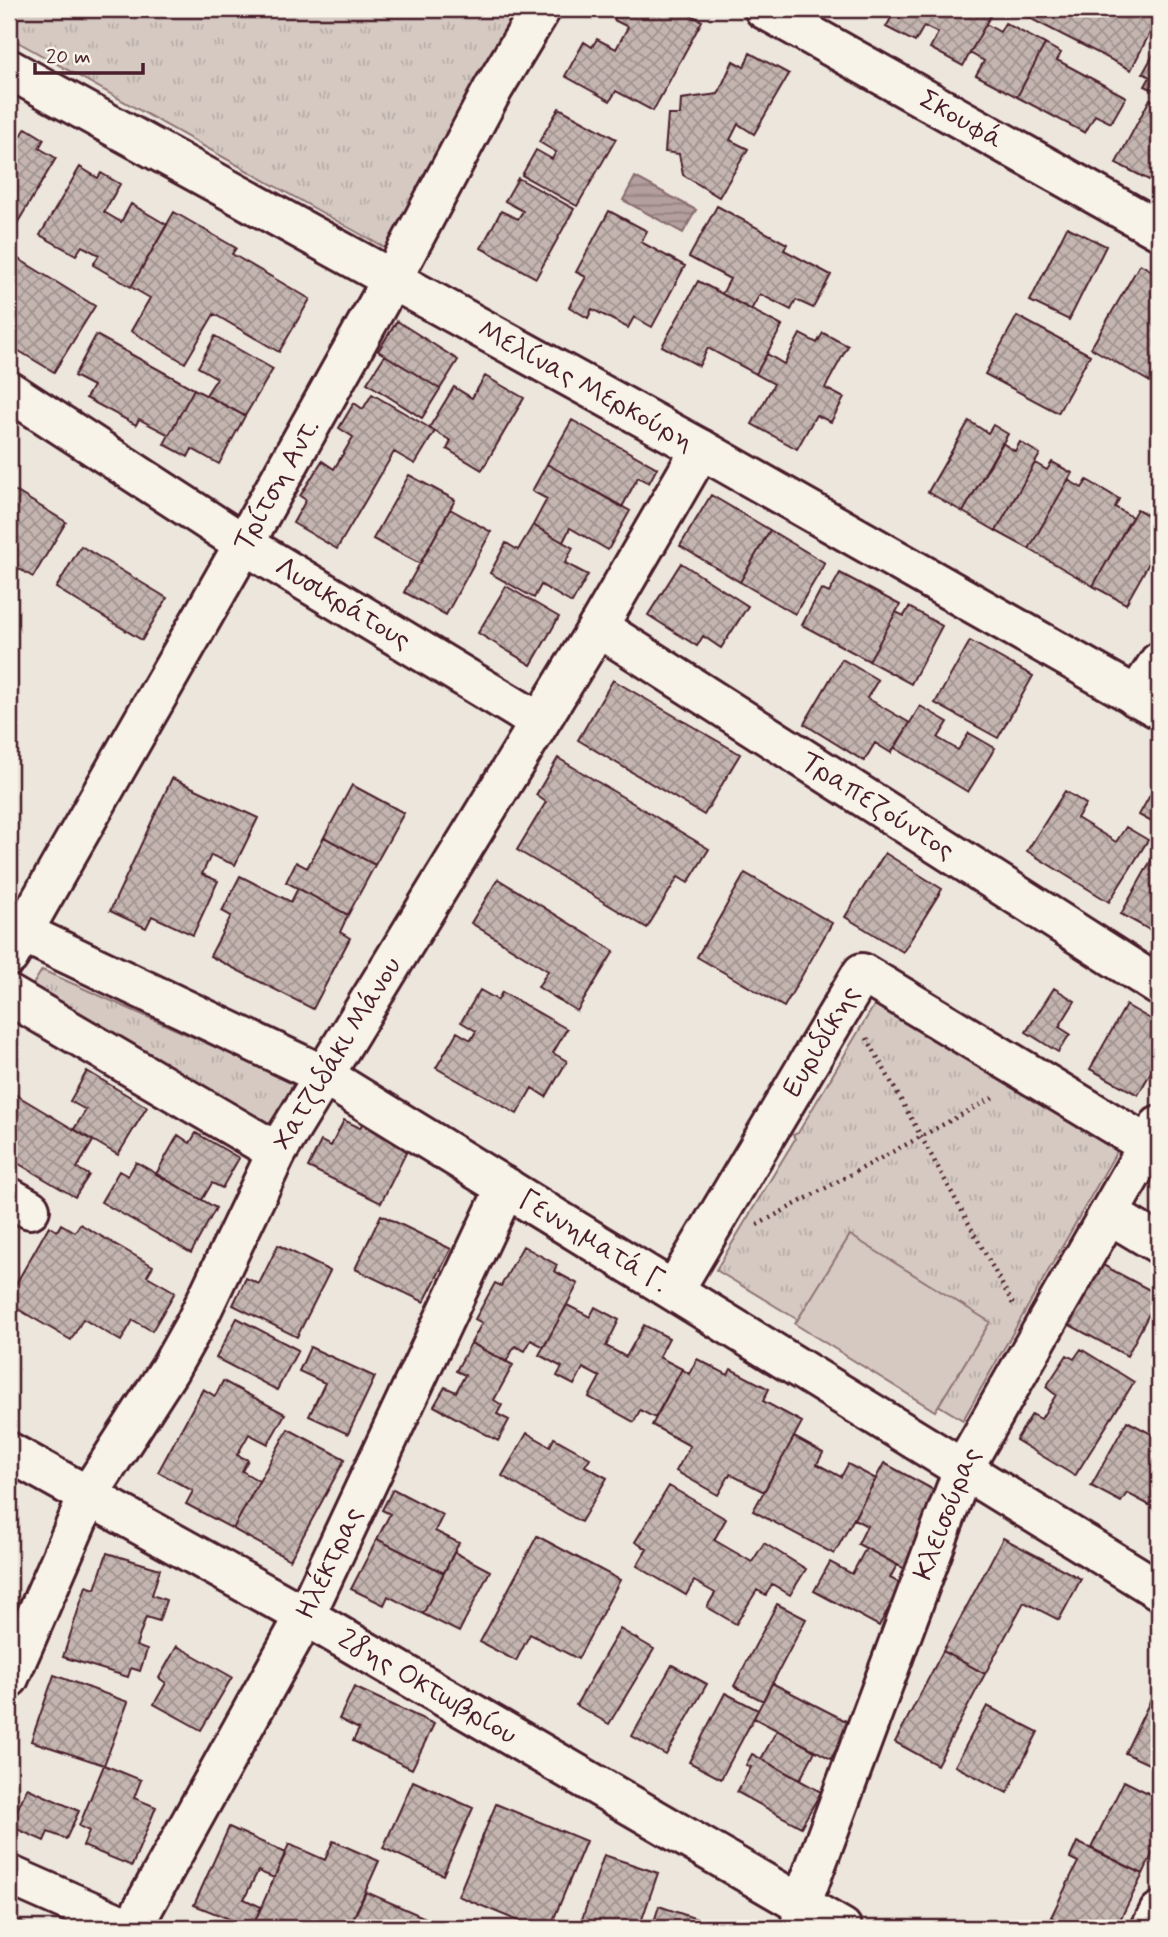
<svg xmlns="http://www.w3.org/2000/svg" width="1168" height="1937" font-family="Mynerve,sans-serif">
  <defs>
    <pattern id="park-tufts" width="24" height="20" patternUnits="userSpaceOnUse" patternTransform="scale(1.75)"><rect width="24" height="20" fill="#d5c9c2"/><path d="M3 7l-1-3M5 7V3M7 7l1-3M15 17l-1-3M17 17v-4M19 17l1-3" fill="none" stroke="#b8aca7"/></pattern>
    <pattern id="water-rules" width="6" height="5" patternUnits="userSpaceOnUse" patternTransform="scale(1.75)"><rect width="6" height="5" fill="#b39f9d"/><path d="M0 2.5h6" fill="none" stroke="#948180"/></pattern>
    <pattern id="building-cross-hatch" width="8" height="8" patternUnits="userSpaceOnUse" patternTransform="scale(1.75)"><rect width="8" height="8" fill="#c4b5b0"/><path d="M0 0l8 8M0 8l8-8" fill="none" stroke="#a1938f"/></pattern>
  </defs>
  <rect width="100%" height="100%" fill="#ece6dd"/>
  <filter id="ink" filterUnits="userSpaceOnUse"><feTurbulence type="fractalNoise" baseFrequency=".0143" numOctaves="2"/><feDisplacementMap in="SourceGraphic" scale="14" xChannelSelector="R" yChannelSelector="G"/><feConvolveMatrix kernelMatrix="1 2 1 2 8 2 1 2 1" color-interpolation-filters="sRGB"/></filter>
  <g filter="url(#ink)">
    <!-- park -->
    <path fill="url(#park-tufts)" stroke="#907476" stroke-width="2" d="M9,9H522L387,249L9,37Z
      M42,970L294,1082L267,1132L27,994Z
      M879,997L1122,1142L963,1420L716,1270L795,1139L793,1135L798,1133Z"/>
    <!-- garden -->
    <path fill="#d5c9c2" stroke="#907476" stroke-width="2" d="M850,1235L990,1322L935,1411L795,1324Z"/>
    <!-- water -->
    <path fill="url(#water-rules)" stroke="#896c6f" stroke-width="2" d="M635,177L696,210L683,233L623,200Z"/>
    <!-- building -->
    <path fill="url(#building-cross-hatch)" stroke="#4a1f2b" stroke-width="2" d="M620,9H680L702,21L653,111L616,91L610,101L565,76L584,42L592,47L597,39L616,49L628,27L614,20Z
      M896,9H956L965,14L967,9H994L963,66L930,48L938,33L924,26L915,42L886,27Z
      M1012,9H1146L1159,15L1131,70Z
      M1005,23L1045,44L1017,97L976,75L984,61L970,53L986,24L1000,32Z
      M1045,44L1061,53L1057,60L1126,97L1111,123L1095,115L1085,133L1017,97Z
      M1159,44V93L1145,86L1150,77L1143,73Z
      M750,53L789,74L754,134L738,124L730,140L748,149L719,197L683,175L679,154L665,152L668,115H680L681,99L718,94L733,61L744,67Z
      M1150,99L1159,103V185L1116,163Z
      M559,108L616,139L577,206L522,175L536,150L552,159L556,152L539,142Z
      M26,128L44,139L39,148L56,158L15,227L9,224V141L15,145Z
      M80,167L98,178L101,173L120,184L104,212L121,222L131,204L167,225L131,287L93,265L99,255L82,246L76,255L40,235Z
      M518,178L574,209L536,278L481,248L501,211L518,219L523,211L505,201Z
      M717,206L787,244L784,250L831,275L813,308L796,300L791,310L760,294L751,310L722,294L730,279L689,257Z
      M609,211L647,231L641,242L685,266L652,327L634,317L628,328L592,309L588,318L569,307L586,277L576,272Z
      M174,212L236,248L232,254L310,299L279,352L214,314L185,363L131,331L150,298L131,287Z
      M1067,227L1106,246L1069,320L1030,301Z
      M9,253L95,306L54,372L9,345Z
      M1140,264L1159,275V387L1091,348Z
      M698,281L782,326L756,374L708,348L699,366L662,346Z
      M1017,316L1090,355L1058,413L985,374Z
      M397,321L458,360L440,389L378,351Z
      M823,333L848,346L825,388L844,398L831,422L816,415L797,449L752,424L774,384L756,374L767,354L784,364L800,334L817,343Z
      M96,335L194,389L169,435L139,419L136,425L86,398L93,386L74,376Z
      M215,336L273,369L245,416L206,395L217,378L198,367Z
      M385,355L440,389L422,418L367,383Z
      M485,376L524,398L482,470L447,449L451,441L429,428L454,387L472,398Z
      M194,389L245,416L219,464L192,449L188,457L164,444Z
      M372,394L435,431L415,464L394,452L337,549L293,523L306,500L300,496L322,461L334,469L353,437L339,428L354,403L363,409Z
      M572,420L657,468L649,483L638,477L622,507L547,464Z
      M969,421L988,433L993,425L1008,434L963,512L928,492Z
      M1020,442L1040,454L996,531L963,512L1002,443L1015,451Z
      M1052,462L1072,473L1029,549L996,531L1035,463L1047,470Z
      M547,464L630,511L608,550L570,528L563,542L533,525L547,499L532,491Z
      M409,475L455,500L420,564L373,539Z
      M1068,480L1082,488L1087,480L1119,499L1115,507L1132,517L1093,586L1029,549Z
      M9,487L66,522L33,577L9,563Z
      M711,495L770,530L740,582L680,546Z
      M450,509L491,532L446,615L404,592Z
      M1137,509L1159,521V545L1126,604L1093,586Z
      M533,525L573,548L565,563L588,575L572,603L541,585L534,598L490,573L506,543L518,550Z
      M770,530L825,563L795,614L740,582Z
      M81,546L167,598L142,640L56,588Z
      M681,563L748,606L721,648L703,636L697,646L648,615Z
      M840,573L900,605L869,661L802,625L821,589L829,593Z
      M506,586L559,617L531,665L478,633Z
      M909,607L942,626L911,684L869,661L896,612L904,616Z
      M970,641L1033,676L998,738L935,703Z
      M842,659L878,680L867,698L910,723L891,753L875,743L864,761L804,724Z
      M613,680L740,754L704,815L578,740Z
      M920,706L948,722L938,738L958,750L969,733L995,748L968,792L895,748Z
      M558,758L709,849L688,883L678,877L647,928L517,850L546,802L536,795Z
      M172,778L258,818L235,865L211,855L202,874L218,881L193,935L152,916L146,928L110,911Z
      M1159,779V826L1139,815Z
      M352,785L404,813L375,865L324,837Z
      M1065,791L1086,804L1077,818L1116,842L1126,827L1148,840L1109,902L1027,851Z
      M324,837L375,865L348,915L286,882L296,862L307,868Z
      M1159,846V935L1121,914Z
      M885,853L942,889L903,952L845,917Z
      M745,873L832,923L784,1007L697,957Z
      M240,876L291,902L298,888L348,915L340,932L350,938L313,1009L210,956L231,916L222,911Z
      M498,879L614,951L577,1011L538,987L548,971L471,923Z
      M1054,988L1075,1001L1059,1027L1070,1034L1058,1052L1026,1032Z
      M480,990L498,1000L502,992L567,1029L553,1053L567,1061L546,1097L532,1088L517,1114L436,1068L457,1032L471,1040L476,1031L461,1022Z
      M1126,1005L1159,1024V1058L1138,1095L1090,1069Z
      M87,1071L147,1107L118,1155L74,1129L86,1110L70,1101Z
      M13,1093L93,1141L77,1168L89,1175L75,1197L9,1158V1100Z
      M366,1116L413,1139L381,1203L308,1167L321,1141L331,1146L344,1120L360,1128Z
      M196,1133L239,1158L222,1188L212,1183L202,1200L156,1174L178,1135L190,1143Z
      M136,1162L216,1208L191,1253L101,1202L119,1171L128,1176Z
      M381,1215L451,1249L424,1302L355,1269Z
      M61,1224L75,1232L80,1224L153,1266L147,1276L175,1292L152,1331L133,1320L121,1341L83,1319L71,1340L9,1304V1296L49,1226L57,1231Z
      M278,1245L330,1271L297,1337L233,1305L246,1278L259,1284Z
      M523,1246L557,1265L554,1271L578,1284L544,1347L531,1340L525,1351L515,1346L506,1362L471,1343L482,1323L475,1319L495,1283L501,1286Z
      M1101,1264L1159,1295L1127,1356L1068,1324Z
      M567,1305L590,1317L595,1307L619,1320L606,1346L626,1357L644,1325L669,1338L659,1357L682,1369L655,1418L640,1410L634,1422L589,1397L600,1377L583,1368L574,1385L557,1376L562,1367L539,1355Z
      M237,1318L298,1350L277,1390L216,1358Z
      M471,1343L513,1365L494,1400L502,1405L497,1414L509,1420L498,1441L434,1406L445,1387L456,1392L465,1375L456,1371Z
      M310,1347L375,1377L348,1434L309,1416L325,1383L299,1371Z
      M1081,1349L1134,1382L1075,1476L1016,1440L1032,1414L1041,1419L1056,1395L1046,1387L1067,1355L1074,1359Z
      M697,1359L728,1375L731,1369L769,1389L763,1401L802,1422L764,1492L730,1474L718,1495L676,1471L690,1446L652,1425L682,1369L689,1374Z
      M223,1381L285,1414L268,1444L249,1434L237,1455L248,1460L242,1471L259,1481L233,1529L186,1504L193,1491L158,1472L203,1389L215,1396Z
      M1127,1421L1153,1435L1159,1424V1493L1153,1507L1127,1493L1121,1502L1091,1486Z
      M288,1429L345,1459L290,1560L233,1529Z
      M527,1433L550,1446L554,1438L590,1458L585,1466L607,1478L581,1522L502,1476Z
      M794,1437L823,1453L817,1464L841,1477L848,1464L876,1479L834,1554L753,1511Z
      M884,1463L945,1496L905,1569L858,1544L867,1526L854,1519Z
      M669,1486L726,1519L714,1540L752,1562L764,1543L806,1569L790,1595L772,1584L766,1595L757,1590L736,1624L707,1607L715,1593L694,1581L686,1595L637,1566L647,1549L635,1542Z
      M393,1489L443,1515L435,1531L459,1543L444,1573L377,1539L390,1514L382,1510Z
      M537,1536L620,1580L578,1659L530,1634L516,1661L480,1642Z
      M1003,1538L1081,1579L1059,1620L1024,1602L985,1674L943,1651Z
      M377,1539L444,1573L423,1614L388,1596L384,1605L351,1589Z
      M866,1548L897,1565L890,1578L902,1584L879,1626L814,1591L830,1562L852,1574Z
      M454,1552L490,1571L459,1632L423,1614Z
      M107,1553L160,1569L152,1595L166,1600L159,1621L146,1617L136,1646L147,1650L140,1671L131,1668L128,1677L63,1657L86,1586L95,1589Z
      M777,1604L806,1619L763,1701L734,1686Z
      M620,1629L654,1649L609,1724L576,1705Z
      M177,1646L232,1677L201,1730L154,1704L166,1683L159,1678Z
      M943,1651L985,1674L937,1765L895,1742Z
      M672,1665L707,1684L666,1755L632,1736Z
      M54,1675L128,1702L104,1765L31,1741Z
      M772,1683L850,1723L831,1759L754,1718Z
      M354,1687L434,1724L412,1769L353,1741L359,1729L339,1719Z
      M725,1693L758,1710L721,1779L689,1762Z
      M1154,1693L1159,1696V1769L1125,1753Z
      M987,1706L1038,1732L1007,1793L955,1766Z
      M777,1730L815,1751L800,1780L761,1759Z
      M752,1754L821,1792L801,1827L737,1792L751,1767L746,1765Z
      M104,1765L141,1780L134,1798L156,1807L132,1866L83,1846L89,1831L79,1826Z
      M413,1781L473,1808L443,1875L383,1848Z
      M1124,1781L1154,1796L1150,1803L1159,1807V1840L1143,1874L1091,1848Z
      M27,1788L79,1811L66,1839L48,1832L44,1841L10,1826Z
      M496,1804L586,1841L550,1928H535L458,1896Z
      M229,1827L286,1853L274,1878L258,1871L244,1899L261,1907L252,1928L194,1905Z
      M333,1841L379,1861L349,1928H252L289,1844L325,1860Z
      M1077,1842L1143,1874L1116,1928H1075L1051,1917L1078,1862L1070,1858Z
      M604,1855L658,1873L639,1928H579Z
      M366,1892L428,1919L424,1928H349Z
      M659,1906L703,1921L700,1928H652Z
      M9,1916L26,1924L23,1928H9Z
      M1051,1917L1075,1928H1046Z"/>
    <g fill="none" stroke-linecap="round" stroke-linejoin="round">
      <!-- street casing -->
      <g stroke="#4a1f2b" stroke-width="44">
        <g id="street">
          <path id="s1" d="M764,9L1159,230"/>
          <path id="s2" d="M9,391L244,544L539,722"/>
          <path id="s3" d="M598,627L1159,986"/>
          <path id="s4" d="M9,956L244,544L392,279L493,89L541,9"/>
          <path d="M9,995L277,1152"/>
          <path d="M9,1197L30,1209"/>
          <path d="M1109,1214L1159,1244"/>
          <path id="s5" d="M674,1290L862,973L1149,1146"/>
          <path id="s6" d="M9,1452L305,1616L842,1928"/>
          <path id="s7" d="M9,1678L89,1494L169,1370L196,1322L277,1152L598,627L701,449"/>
          <path d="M9,1875L129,1928"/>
          <path id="s8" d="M132,1928L305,1616L506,1187"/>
          <path id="s9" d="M802,1928L801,1905L964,1467L1159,1126"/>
          <path d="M1151,1928L1159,1912"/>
        </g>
      </g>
      <!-- secondary casing -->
      <g stroke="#4a1f2b" stroke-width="44">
        <g id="secondary">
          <path id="s10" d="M9,69L701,449L1159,709"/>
          <path d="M1136,697L1159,662"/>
          <path id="s11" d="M9,926L323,1075L1159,1590"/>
        </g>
      </g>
      <!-- path -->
      <path stroke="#4a1f2b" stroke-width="4.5" stroke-dasharray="2 5" stroke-linecap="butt" d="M867,1038L1014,1306
        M757,1225L996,1096"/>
      <!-- street -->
      <use href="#street" stroke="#f7f3e8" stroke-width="38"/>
      <!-- secondary -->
      <use href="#secondary" stroke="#f7f3e8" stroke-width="38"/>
    </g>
  </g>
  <g text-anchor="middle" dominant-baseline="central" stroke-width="7" stroke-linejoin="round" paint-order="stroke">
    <!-- street labels -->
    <g font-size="28" fill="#4a1f2b" stroke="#f7f3e8">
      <text stroke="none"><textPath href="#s1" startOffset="226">Σκουφά</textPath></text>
      <text stroke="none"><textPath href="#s10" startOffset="658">Μελίνας Μερκούρη</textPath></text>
      <text stroke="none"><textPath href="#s4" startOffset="542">Τρίτση Αντ.</textPath></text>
      <text stroke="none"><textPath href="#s2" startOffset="396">Λυσικράτους</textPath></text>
      <text stroke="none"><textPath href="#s3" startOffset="332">Τραπεζούντος</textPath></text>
      <text stroke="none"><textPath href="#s5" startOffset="289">Ευριδίκης</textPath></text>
      <text stroke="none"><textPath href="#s7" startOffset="707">Χατζιδάκι Μάνου</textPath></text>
      <text stroke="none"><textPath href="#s11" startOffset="665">Γεννηματά Γ.</textPath></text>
      <text stroke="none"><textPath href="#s9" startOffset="441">Κλεισούρας</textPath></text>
      <text stroke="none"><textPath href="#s8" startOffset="415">Ηλέκτρας</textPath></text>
      <text stroke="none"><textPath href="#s6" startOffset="480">28ης Οκτωβρίου</textPath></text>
    </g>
  </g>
  <!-- margin -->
  <rect width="1168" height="1937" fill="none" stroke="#f7f3e8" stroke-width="35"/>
  <rect x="18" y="18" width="1133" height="1902" fill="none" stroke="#4a1f2b" stroke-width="2.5" filter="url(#ink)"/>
  <!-- scale -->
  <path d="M35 63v10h108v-10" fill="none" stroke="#4a1f2b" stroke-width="3.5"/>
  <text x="46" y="63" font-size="21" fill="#4a1f2b" stroke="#f7f3e8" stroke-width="5" paint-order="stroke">20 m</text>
</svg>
